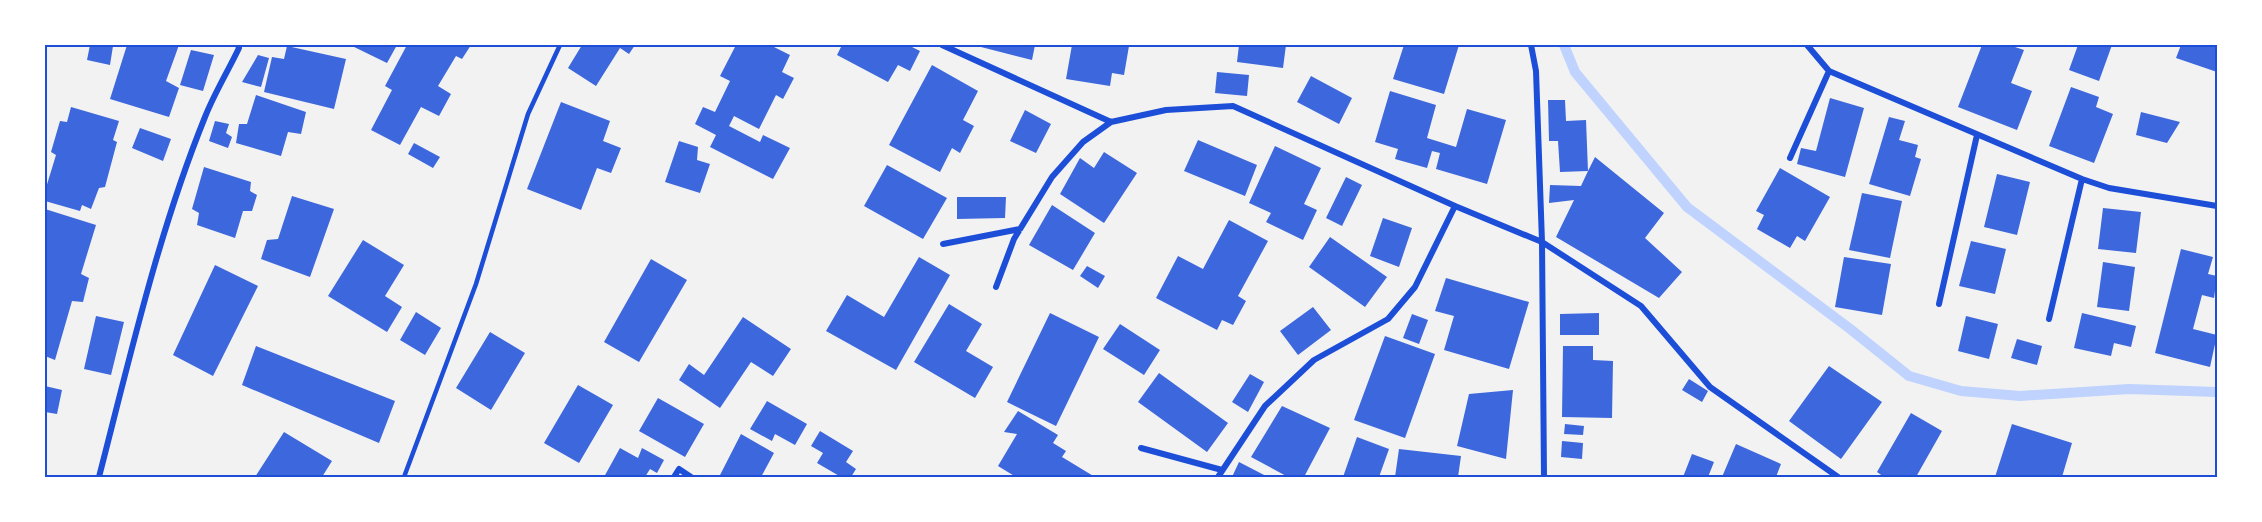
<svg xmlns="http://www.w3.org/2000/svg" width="2262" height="522" font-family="'Archivo Narrow',sans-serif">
  <rect width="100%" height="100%" fill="#f2f2f2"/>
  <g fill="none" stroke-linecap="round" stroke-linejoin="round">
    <!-- stream -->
    <path stroke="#bfd3fe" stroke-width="10" d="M1564,45L1575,72L1687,207L1849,328L1909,376L1961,391L2020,396L2129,389L2217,392"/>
  </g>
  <!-- building -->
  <path fill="#3d67dc" d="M90,45L113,46L110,65L87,60Z
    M127,45H179L166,81L179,88L169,117L110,99Z
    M350,45H397L387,63Z
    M407,45H471L462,59L456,56L438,86L451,94L439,116L421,107L400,145L371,130L392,90L385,86Z
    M582,45H635L629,54L620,48L596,86L568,68Z
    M736,45H770L790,55L782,72L794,78L783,99L776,95L759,129L734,116L729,126L760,142L763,135L790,148L773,179L710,147L716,135L695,124L703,107L715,112L730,81L720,76Z
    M842,45H908L920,51L910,71L898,65L888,82L837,55Z
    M981,45H1035L1032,60L981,47Z
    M1072,45L1129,46L1124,75L1112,73L1110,86L1066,79Z
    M1239,45H1286L1283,68L1237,62Z
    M1404,45H1459L1444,94L1393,79Z
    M1982,45H2009L2024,50L2011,83L2032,91L2017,130L1958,107Z
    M2078,45H2112L2099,81L2069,70Z
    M2181,45H2217V72L2176,58Z
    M287,46L346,59L334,109L264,92L272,57L284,59Z
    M191,50L214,55L203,91L180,85Z
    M258,55L269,58L261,87L242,82Z
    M932,65L978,91L963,120L974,126L960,153L952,148L940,172L889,145Z
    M1217,72L1249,75L1247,96L1215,93Z
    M1311,76L1352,98L1339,124L1297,102Z
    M2071,87L2099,97L2096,107L2113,114L2094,163L2049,146Z
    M1390,91L1436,105L1427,138L1456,147L1467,109L1506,120L1487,184L1436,169L1440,153L1432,151L1427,168L1395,159L1398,149L1375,142Z
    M256,95L306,112L301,134L288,132L281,156L236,143L239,124H247Z
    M1830,98L1864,108L1845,177L1797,164L1801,148L1816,151Z
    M1548,100H1565L1566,121L1586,120L1588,171L1595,157L1664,213L1645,238L1682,272L1659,298L1556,237L1574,200L1549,203L1550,185L1581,186L1588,171L1560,172L1558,141H1549Z
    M561,102L610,121L603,141L621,148L611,173L597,168L581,210L527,189Z
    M71,107L119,121L113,140L117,142L105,187L99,188L91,209L82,205L80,211L45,201V191L56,155L51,152L60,121L67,122Z
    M1025,110L1051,124L1036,153L1010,141Z
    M2141,112L2180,122L2167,143L2136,135Z
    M1889,117L1905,121L1899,140L1918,145L1915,157L1921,159L1910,196L1869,184Z
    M215,121L229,124L226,133L232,137L228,148L209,141Z
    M140,128L171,139L163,161L132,148Z
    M1198,140L1257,165L1245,196L1184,171Z
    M679,141L698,147L697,160L710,164L700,193L665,182Z
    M414,143L440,157L433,168L408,154Z
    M1275,146L1321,168L1304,204L1317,210L1303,240L1266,222L1271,213L1249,203Z
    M1104,152L1137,173L1104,223L1060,194L1080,158L1094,168Z
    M887,165L947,198L923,239L864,206Z
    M204,167L251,182L250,191L257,195L252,211H243L235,238L197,225L199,213L192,209Z
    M1780,168L1830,197L1805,241L1797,236L1790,248L1757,229L1764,215L1756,211Z
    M1997,174L2030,182L2017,235L1984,227Z
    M1346,177L1362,185L1342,226L1326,218Z
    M1862,193L1902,201L1890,258L1849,250Z
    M292,196L334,209L310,277L261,259L267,240L278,239Z
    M957,197H1006L1005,218L957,219Z
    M1052,205L1095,233L1073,270L1029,245Z
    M2103,208L2141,212L2136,253L2098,249Z
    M45,209L96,225L81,274L89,278L83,302L72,301L55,360L45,356Z
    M1383,218L1412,228L1399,267L1370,256Z
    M1229,220L1268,241L1238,296L1246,301L1233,325L1222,320L1217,330L1156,298L1178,256L1203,269Z
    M1330,237L1387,277L1365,307L1309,267Z
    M363,240L404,265L385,296L402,307L387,332L328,296Z
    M1971,241L2006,249L1995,294L1959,286Z
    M2181,249L2213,257L2208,274L2217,276L2214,298L2202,295L2193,329L2217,335L2210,367L2155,353Z
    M919,257L950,275L896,370L826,331L847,295L884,317Z
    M1844,257L1891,264L1882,315L1835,307Z
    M651,259L687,280L639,362L604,342Z
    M2103,262L2135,267L2129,311L2097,307Z
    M215,265L258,286L213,376L173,355Z
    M1087,266L1105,276L1098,288L1080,276Z
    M1446,278L1529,302L1509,369L1444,350L1454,316L1435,311Z
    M949,304L982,324L966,351L993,367L975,398L914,362Z
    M1313,307L1331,330L1298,355L1280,331Z
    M416,312L441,328L425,355L400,340Z
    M1050,313L1099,337L1056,426L1007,402Z
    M1599,313V335H1560V314Z
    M2082,313L2136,326L2131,347L2114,343L2111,356L2074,348Z
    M1412,314L1428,320L1419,344L1403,338Z
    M96,316L124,322L111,375L84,369Z
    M1966,316L1998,324L1989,359L1958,351Z
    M743,317L791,349L773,376L751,362L720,408L679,380L689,364L704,375Z
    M1120,324L1160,350L1144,375L1103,349Z
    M490,332L525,353L491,410L456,388Z
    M1385,336L1435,354L1405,438L1354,420Z
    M2017,339L2042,346L2037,365L2011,358Z
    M256,346L395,401L379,443L242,385Z
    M1563,346H1593V360L1613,361L1612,418L1562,417Z
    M1829,366L1882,402L1841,459L1789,421Z
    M1159,373L1228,423L1207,452L1138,402Z
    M1250,374L1264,382L1248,412L1232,402Z
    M1689,379L1708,391L1702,402L1682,390Z
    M578,385L613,405L579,463L544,443Z
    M45,386L62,390L57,414L45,412Z
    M1513,390L1506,459L1457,446L1469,394Z
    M658,398L704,424L685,457L639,431Z
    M767,401L807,424L795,445L775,434L772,441L750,429Z
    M1282,406L1330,428L1304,477H1288L1251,457Z
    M1018,411L1058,435L1053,443L1066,451L1062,457L1095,477H1016L998,466L1017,434L1004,432Z
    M1911,413L1942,431L1916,477H1884L1877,472Z
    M1565,424L1584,426L1583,435L1564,434Z
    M2012,424L2072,443L2062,477H1995Z
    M820,431L853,451L846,462L856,469L851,477H841L817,463L823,453L811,446Z
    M284,432L332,461L322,477H255Z
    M741,434L774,453L761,477H719Z
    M1357,437L1389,449L1379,477H1343Z
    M1562,441L1583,443L1582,459L1561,457Z
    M1736,444L1781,464L1776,477H1722Z
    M620,448L638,458L642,448L664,460L657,473L650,469L645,477H604Z
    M1399,449L1461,456L1458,477H1395Z
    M1692,454L1714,462L1708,477H1683Z
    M1239,462L1268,477H1232Z"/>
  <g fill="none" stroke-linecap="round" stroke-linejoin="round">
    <!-- service -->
    <path stroke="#1d4ed8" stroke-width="4.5" d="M404,477L476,284L528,114L560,45"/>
    <!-- minor -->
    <path stroke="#1d4ed8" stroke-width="6" d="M942,45L1111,122L1166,110L1233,106L1455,206L1542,242L1641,306L1710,387L1838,477
      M1531,45L1536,71L1542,242L1544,477
      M1807,45L1829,71L2082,179L2109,188L2217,206
      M1790,158L1829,71
      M943,244L1020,229
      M996,287L1014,239L1052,177L1083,142L1111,122
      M1939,304L1977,135
      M2049,319L2082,179
      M1141,448L1222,470
      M99,477C130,357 158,233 205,117C214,94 228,71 239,48L238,45
      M674,477L679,469L691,477
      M1218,477L1265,406L1314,360L1388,319L1415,287L1455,206"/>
  </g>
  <!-- border -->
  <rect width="2262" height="522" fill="none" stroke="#ffffff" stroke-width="93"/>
  <rect x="46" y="46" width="2170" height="430" fill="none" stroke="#1d4ed8" stroke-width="2"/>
</svg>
